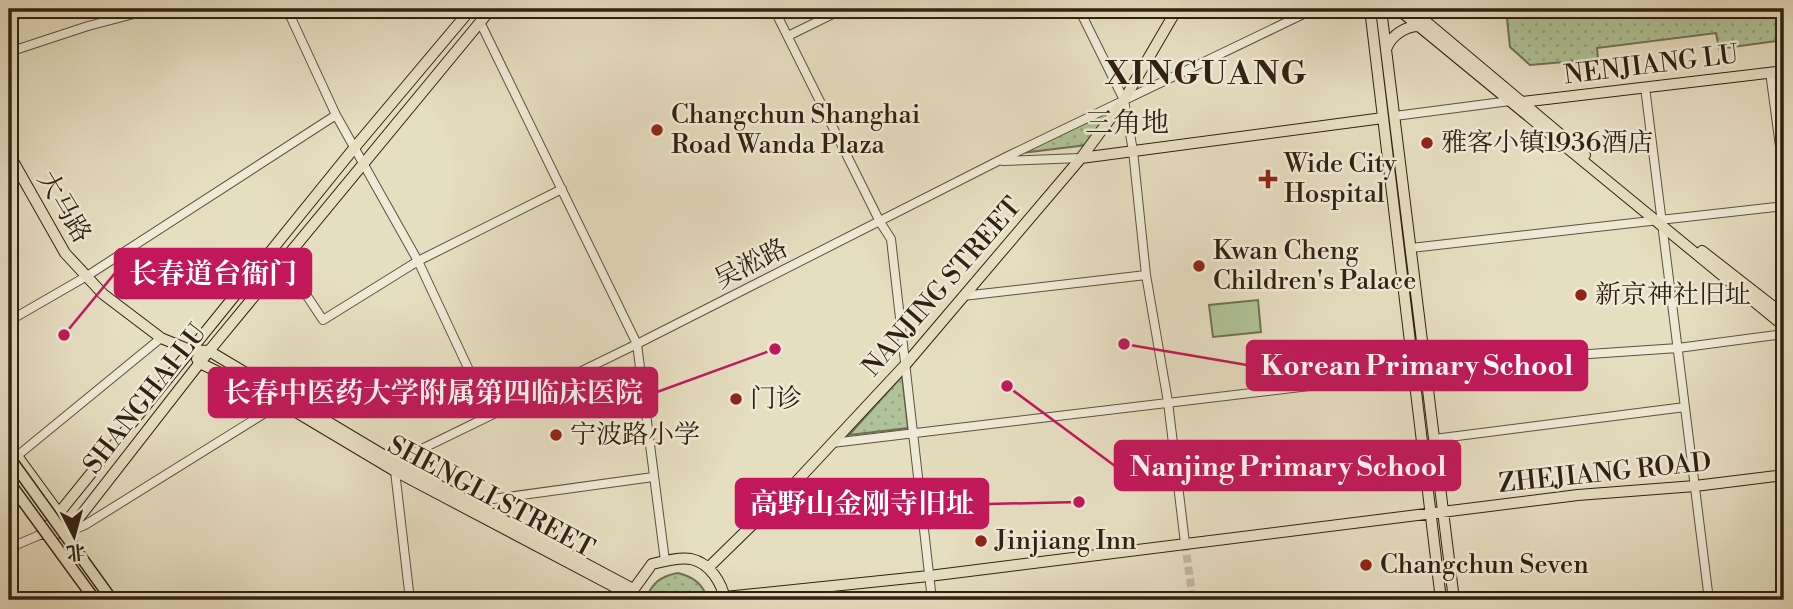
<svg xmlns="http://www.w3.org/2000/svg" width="1793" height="609" font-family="'Libre Bodoni','Noto Serif SC',serif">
  <defs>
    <pattern id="park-dots" width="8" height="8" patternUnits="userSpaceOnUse" patternTransform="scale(1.75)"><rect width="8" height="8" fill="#b0c297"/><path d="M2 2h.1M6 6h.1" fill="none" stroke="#98a681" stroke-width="1.8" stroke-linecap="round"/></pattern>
  </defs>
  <rect width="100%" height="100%" fill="#e6dec1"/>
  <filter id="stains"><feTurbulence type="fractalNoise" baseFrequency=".00286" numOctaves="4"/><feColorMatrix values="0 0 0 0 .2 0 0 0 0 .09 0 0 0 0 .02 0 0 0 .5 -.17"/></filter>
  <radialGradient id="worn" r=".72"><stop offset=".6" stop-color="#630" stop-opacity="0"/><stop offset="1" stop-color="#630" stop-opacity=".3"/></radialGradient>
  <!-- park -->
  <path fill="url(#park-dots)" stroke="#707154" stroke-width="2" d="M1506,9H1784V40L1719,49L1716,33L1597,48L1598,59L1530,65L1510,47Z
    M1120,103L1087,145L1022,153Z
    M902,376L908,428L849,435Z
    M678,573C694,577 703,584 708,600H646C651,583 661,576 678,573Z"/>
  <!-- garden -->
  <path fill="#b0c297" stroke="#707154" stroke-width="2" d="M1258,300L1261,332L1213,337L1209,305Z"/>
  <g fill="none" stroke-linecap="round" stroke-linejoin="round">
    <!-- minor-tunnel -->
    <path stroke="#c2b89e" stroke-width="8" stroke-dasharray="8 4" stroke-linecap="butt" d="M1185,543L1193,600"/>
    <!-- minor casing -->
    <g stroke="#5e503e" stroke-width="10">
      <path id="minor" d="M287,9L336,115L418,261L490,415
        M774,9L880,222L891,239L932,600
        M1079,9L1124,100L1133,151L1146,275L1168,402L1185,543
        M480,22L637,344L665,561
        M788,36L843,9
        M9,52L88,26L153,9
        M1770,72L1784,176
        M1645,87L1709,600
        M1395,116L1510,101
        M1003,161L1081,158
        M1411,248L1784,206
        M283,260L323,320L418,261L562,189
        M963,296L1146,275
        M9,321L87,276L336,115
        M1434,439L1685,407
        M832,443L1560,356L1678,348L1784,334
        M17,456L161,338
        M395,462L637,344L1006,157L1314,9
        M395,471L410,600
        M471,502L653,477
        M68,532L85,525L281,403
        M9,548L42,534"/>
    </g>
    <!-- major casing -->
    <g stroke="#312012" stroke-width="12">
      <path id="major" d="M1370,9L1441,600
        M1381,9L1454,600
        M1398,9L1784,326
        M1411,9L1585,155
        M1387,47C1392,35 1406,26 1419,26
        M1522,102L1784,71
        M9,154L65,253L103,294L161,338L190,350L209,351L395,462L633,589
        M1081,158L1383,118
        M1702,251L1784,315
        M197,359L200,363L281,403L395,471L630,595
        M9,445L58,512L69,534
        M42,534L355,147L471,9
        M43,534L68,532L209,351L491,9
        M708,568L796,482L906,364L1081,158L1124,100L1177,9
        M631,593L652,564C664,561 680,557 691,559C710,563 722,583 725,600
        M725,597L929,576L1578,495L1695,486L1784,475"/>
    </g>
    <!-- minor -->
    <use href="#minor" stroke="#efead7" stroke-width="8"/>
    <!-- major -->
    <use href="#major" stroke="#e6dec1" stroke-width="10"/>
    <!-- highway-bridge casing -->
    <g stroke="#312012" stroke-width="13" stroke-linecap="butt">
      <path id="highway-bridge" d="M9,457L112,600
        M9,482L95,600"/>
    </g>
    <!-- highway-bridge -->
    <use href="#highway-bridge" stroke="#e6dec1" stroke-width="10"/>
  </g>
  <!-- markers -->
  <g fill="#8f2418" stroke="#efead7" stroke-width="2.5">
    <circle cx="657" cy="130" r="7"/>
    <circle cx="1427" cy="143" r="7"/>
    <path d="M1264.5 168.5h7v7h7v7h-7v7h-7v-7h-7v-7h7z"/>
    <circle cx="1199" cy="266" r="7"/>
    <circle cx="1581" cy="295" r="7"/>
    <circle cx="736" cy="399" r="7"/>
    <circle cx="556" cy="435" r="7"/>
    <circle cx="981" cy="541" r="7"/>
    <circle cx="1366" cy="565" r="7"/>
  </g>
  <g text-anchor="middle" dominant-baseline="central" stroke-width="5" stroke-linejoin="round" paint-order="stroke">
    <!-- street labels -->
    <g font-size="26" fill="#312012" stroke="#efead7">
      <text transform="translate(1651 65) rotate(-7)">NENJIANG LU</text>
      <text transform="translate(64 207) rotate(59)">大马路</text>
      <text transform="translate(751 264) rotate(-27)">吴淞路</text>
      <text transform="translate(942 287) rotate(-49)">NANJING STREET</text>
      <text transform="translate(145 399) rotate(-52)">SHANGHAI LU</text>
      <text transform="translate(1605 473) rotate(-6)">ZHEJIANG ROAD</text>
      <text transform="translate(491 497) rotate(28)">SHENGLI STREET</text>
    </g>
    <!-- poi labels -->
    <g font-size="26" fill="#312012" stroke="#efead7" text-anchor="start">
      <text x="671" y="115">Changchun Shanghai<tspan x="671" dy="30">Road Wanda Plaza</tspan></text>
      <text x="1441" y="143">雅客小镇1936酒店</text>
      <text x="1284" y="164">Wide City<tspan x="1284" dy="30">Hospital</tspan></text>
      <text x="1213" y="251">Kwan Cheng<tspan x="1213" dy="30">Children's Palace</tspan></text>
      <text x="1595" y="295">新京神社旧址</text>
      <text x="750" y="399">门诊</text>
      <text x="570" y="435">宁波路小学</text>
      <text x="995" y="541">Jinjiang Inn</text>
      <text x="1380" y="565">Changchun Seven</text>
    </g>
    <!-- neighbourhood labels -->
    <g font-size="28" fill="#312012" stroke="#efead7">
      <text x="1127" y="123">三角地</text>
    </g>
    <!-- district labels -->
    <g font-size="33" font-weight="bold" letter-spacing="2" fill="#312012" stroke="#efead7">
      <text x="1207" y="74">XINGUANG</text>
    </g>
  </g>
  <!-- callouts -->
  <path fill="none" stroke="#c2185b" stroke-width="2.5" d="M64 335L115 273M1124 344L1247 365M775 349L657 392M1007 386L1115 466M1079 502L988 504"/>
  <g fill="#c2185b" stroke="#efead7" stroke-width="2.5">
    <circle cx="64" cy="335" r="7"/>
    <circle cx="1124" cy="344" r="7"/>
    <circle cx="775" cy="349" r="7"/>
    <circle cx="1007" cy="386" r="7"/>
    <circle cx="1079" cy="502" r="7"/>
  </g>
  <g fill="#c2185b" stroke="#c2185b" stroke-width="2.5">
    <rect x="115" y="249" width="196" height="49" rx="7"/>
    <rect x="1247" y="341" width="340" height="49" rx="7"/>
    <rect x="209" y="368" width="448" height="49" rx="7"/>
    <rect x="1115" y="441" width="345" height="49" rx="7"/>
    <rect x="736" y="479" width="252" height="49" rx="7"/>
  </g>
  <g font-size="28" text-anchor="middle" font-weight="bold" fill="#fff">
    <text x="213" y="283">长春道台衙门</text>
    <text x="1417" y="375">Korean Primary School</text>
    <text x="433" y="402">长春中医药大学附属第四临床医院</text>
    <text x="1288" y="476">Nanjing Primary School</text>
    <text x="862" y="513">高野山金刚寺旧址</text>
  </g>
  <!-- margin -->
  <rect width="1793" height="609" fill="none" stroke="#e6dec1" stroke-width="35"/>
  <rect x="10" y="10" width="1772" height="588" fill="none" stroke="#312012" stroke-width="3.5"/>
  <rect x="18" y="18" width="1758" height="574" fill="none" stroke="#312012" stroke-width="2"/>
  <!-- north arrow -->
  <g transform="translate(74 536) rotate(174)" stroke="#efead7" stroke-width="5" paint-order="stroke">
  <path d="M0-5L12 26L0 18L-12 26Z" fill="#312012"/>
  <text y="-10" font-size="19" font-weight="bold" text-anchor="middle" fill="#312012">北</text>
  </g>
  <rect width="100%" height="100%" filter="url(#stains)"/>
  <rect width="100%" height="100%" fill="url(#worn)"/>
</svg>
